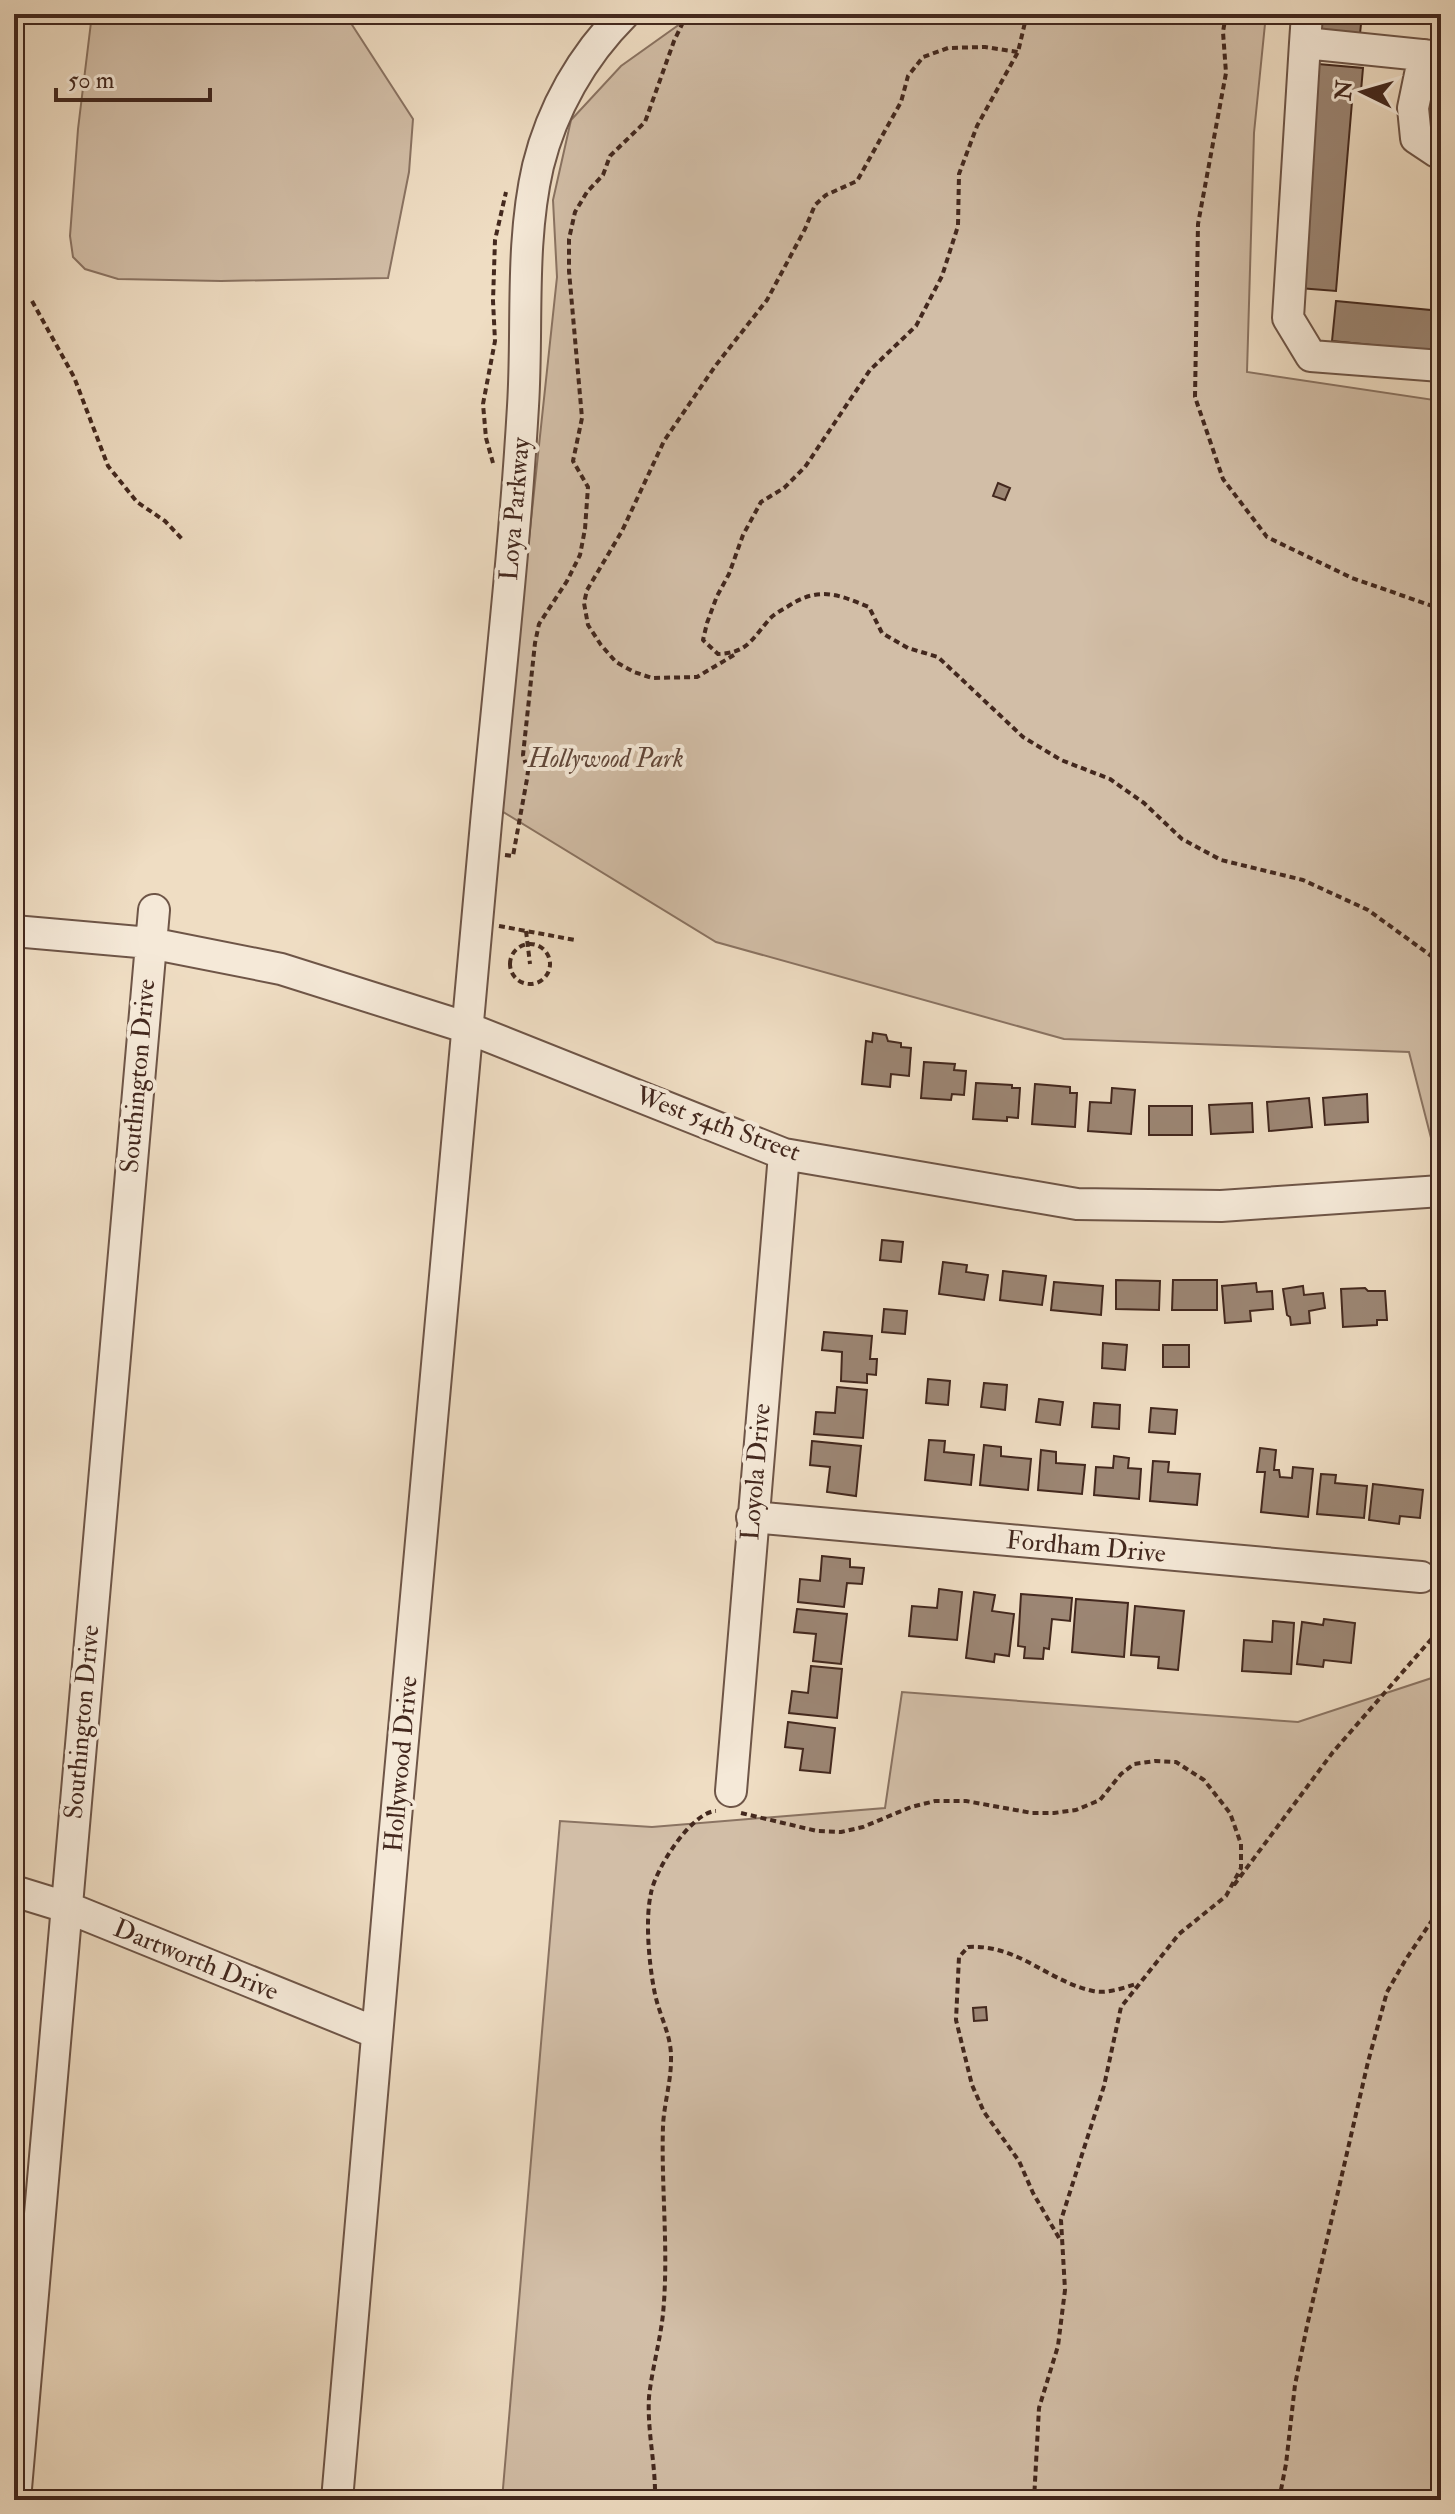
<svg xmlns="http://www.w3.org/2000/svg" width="1455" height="2514" font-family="'IM FELL Double Pica',serif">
  <rect width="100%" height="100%" fill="#efddc3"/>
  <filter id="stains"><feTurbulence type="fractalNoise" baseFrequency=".0025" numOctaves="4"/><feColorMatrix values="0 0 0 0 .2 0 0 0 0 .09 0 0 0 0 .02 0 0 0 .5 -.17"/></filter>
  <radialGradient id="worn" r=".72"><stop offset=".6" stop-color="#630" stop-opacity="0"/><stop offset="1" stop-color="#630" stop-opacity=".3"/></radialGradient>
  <!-- green -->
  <path fill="#d2bea7" stroke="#8a7362" stroke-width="2" d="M92,14H345L413,119L409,172L388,278L221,281L118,279L85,269L73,257L70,236L78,129Z
    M694,14H1266L1254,133L1247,372L1441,401V1177L1409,1052L1064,1039L716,942L500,810L557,277L553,200L571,120L621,66Z
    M1441,1675V2500H502L560,1821L652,1827L885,1808L902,1692L1298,1722Z"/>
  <!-- building -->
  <path fill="#9c8674" stroke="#43281e" stroke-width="2" d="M1317,14H1362L1360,34L1315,30Z
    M1318,64L1363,68L1361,91L1353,90L1336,291L1299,288Z
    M1336,301L1441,311V352L1332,341Z
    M998,483L1010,488L1005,500L993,496Z
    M873,1033L886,1035L888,1041L901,1043V1047L911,1048L909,1076L891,1074L890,1087L862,1084L866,1041L872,1042Z
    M924,1062L955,1064L954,1070L966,1071L964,1095L952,1094L951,1100L921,1098Z
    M976,1083L1012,1085V1088H1020L1018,1118L1007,1117V1121L973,1119Z
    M1035,1084L1070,1087V1093H1077L1075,1127L1032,1124Z
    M1112,1088L1135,1090L1131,1134L1088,1131L1090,1102L1111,1103Z
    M1367,1094L1368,1122L1325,1125L1323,1098Z
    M1309,1098L1312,1127L1269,1131L1267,1102Z
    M1252,1103L1253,1132L1211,1134L1209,1105Z
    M1149,1106H1192V1135H1149Z
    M882,1240L903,1242L901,1262L880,1260Z
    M943,1262L967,1265L966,1272L988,1275L984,1300L939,1294Z
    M1003,1271L1046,1276L1042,1305L1000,1300Z
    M1116,1280L1160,1281L1159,1310L1116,1309Z
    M1173,1280H1217V1310H1172Z
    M1054,1282L1103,1286L1101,1315L1051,1310Z
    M1256,1283L1257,1292L1272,1291L1273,1309L1250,1311L1251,1321L1225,1323L1222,1286Z
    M1303,1286L1304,1295L1323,1293L1325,1308L1309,1311L1310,1323L1291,1325L1290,1317L1287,1315L1283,1289Z
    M1365,1288L1368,1291H1385L1387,1320H1377V1325L1343,1327L1341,1289Z
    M884,1309L907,1311L905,1334L882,1332Z
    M824,1332L872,1336L870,1359H877L876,1375L867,1374V1383L841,1381L842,1352L822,1350Z
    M1103,1343L1127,1345L1125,1370L1102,1368Z
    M1163,1345H1189V1367H1163Z
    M928,1379L950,1381L948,1405L926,1403Z
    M984,1383L1007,1385L1005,1410L981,1407Z
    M837,1387L867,1390L863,1438L814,1434L816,1412L835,1413Z
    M1039,1399L1063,1402L1060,1425L1036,1422Z
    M1094,1403L1120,1405L1119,1429L1092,1427Z
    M1151,1408L1177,1410L1175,1434L1149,1432Z
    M929,1440L945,1441L944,1452L974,1455L971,1485L925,1480Z
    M812,1441L861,1446L856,1496L827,1492L830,1467L810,1465Z
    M984,1445L1001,1447V1456L1031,1459L1028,1490L980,1485Z
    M1260,1448L1276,1450L1274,1470H1279L1280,1477L1292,1478L1293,1467L1313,1469L1308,1517L1261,1512L1265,1472H1257Z
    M1041,1450L1056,1452V1463L1085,1465L1082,1494L1038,1490Z
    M1114,1456L1129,1458L1128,1468L1141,1469L1139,1499L1094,1495L1096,1467L1113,1468Z
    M1153,1461L1169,1462L1168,1472L1200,1474L1197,1505L1150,1501Z
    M1321,1474L1336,1475L1335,1483L1367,1486L1364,1518L1317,1514Z
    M1373,1484L1423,1490L1420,1518L1400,1516L1399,1524L1369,1520Z
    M822,1556L850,1559V1567L864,1568L862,1584L847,1583L844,1607L798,1602L800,1579L820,1581Z
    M939,1589L962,1592L957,1640L909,1636L912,1606L937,1608Z
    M974,1592L995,1595L992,1611L1014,1614L1009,1656L995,1654L994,1662L966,1658Z
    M1021,1594L1072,1598L1070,1621L1052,1619L1049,1649L1044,1648L1043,1659L1024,1658L1025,1647L1018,1646Z
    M1076,1599L1128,1603L1124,1657L1072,1652Z
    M1135,1606L1184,1611L1178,1670L1158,1668L1159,1657L1131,1655Z
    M797,1609L847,1614L841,1664L813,1661L816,1634L794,1632Z
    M1324,1619L1355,1623L1351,1663L1324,1660L1323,1667L1297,1664L1302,1622L1323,1625Z
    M1273,1621L1294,1623L1291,1674L1242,1671L1244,1640L1272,1642Z
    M811,1666L842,1669L837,1718L789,1713L792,1691L808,1693Z
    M788,1722L835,1728L830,1773L800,1770L803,1749L785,1747Z
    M986,2007L987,2020L974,2021L973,2008Z"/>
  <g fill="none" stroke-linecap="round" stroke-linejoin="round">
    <!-- minor casing -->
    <g stroke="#6e5547" stroke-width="34">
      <path id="minor" d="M1305,43L1307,14
        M1424,55L1413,108L1416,138L1437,152H1441
        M1441,57L1305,43L1288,318L1311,356L1441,366
        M14,931L150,943L281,969L465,1027L784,1154L1077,1204L1221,1206L1441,1191
        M752,1517L1421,1577
        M731,1791L784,1154
        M14,1891L66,1907L377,2033
        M15,2500L154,910
        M337,2500C385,1941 433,1381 486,823C499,684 515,545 523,406C528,327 520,244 538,166C552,109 582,56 624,14"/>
    </g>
    <!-- path -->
    <path stroke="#43281e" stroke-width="4" stroke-dasharray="6 4" stroke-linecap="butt" d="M1027,14L1018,52L977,126L959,174L958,226L942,276L916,326L870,370L805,467L784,488L761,502L743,535L729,574L717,596L707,623L703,640L718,654C746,653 751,641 767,622C772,615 780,611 787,607C818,586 837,594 869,607L882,633L908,648L938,657L1023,737L1061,760L1110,779L1144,803L1182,839L1221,860L1303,880L1368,910L1441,963
      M1226,14L1223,32L1226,73L1198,224L1195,397L1223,479L1267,537L1352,578L1441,609
      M32,301L74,377L108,466L137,502L165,521L184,541
      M493,463L486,438L483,404L495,341L493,301L495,240L506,192
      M734,655L697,677L652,678L634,672L616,662L601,645L588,625L584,603L587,590L622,531L664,441L716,365L767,300L805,229L815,205L826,195L857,181L901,102L908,76L923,57L948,48L985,47L1018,52
      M505,855L513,856L527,779L528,771L523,755L535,643L539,624L567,581L580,555L585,529L588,487L573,461L582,418L569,271V239L575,212L587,192L603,175L610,156L645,122L674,41L687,14
      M499,926L575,940
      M526,931L530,964
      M510 964a20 20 0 1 1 40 0a20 20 0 1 1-40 0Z
      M741,1813L817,1831L841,1832L863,1827L911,1807L935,1801H966L1032,1813H1054L1076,1810L1100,1800L1121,1774L1134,1764L1155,1761L1176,1762L1204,1780L1230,1813L1241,1844V1868L1226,1896L1179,1934L1121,2007L1104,2086L1061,2220L1065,2290L1058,2346L1039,2408L1034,2500
      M1234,1885L1333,1752L1441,1628
      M1059,2238L1033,2193L1019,2161L984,2112L972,2085L956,2020L959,1957L968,1947C1018,1944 1047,1981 1093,1991C1107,1994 1123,1988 1136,1984
      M655,2500C656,2465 647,2432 649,2397C652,2369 660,2342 663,2314C669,2251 661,2188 663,2126C664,2104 671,2082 671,2060C672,2034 658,2014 654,1989C649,1963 645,1919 651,1893C655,1870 691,1812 716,1811
      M1279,2500L1286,2464L1295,2385L1307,2326L1368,2062L1387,1992L1406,1959L1433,1919L1441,1912"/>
    <!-- minor -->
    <use href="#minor" stroke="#f5e9d8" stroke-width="30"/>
  </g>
  <g text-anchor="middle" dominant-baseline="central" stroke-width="8" stroke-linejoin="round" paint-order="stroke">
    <!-- street labels -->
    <g font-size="26" fill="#43281e" stroke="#f5e9d8">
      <text transform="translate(515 509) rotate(-85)">Loya Parkway</text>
      <text transform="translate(138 1076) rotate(-85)">Southington Drive</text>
      <text transform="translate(718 1124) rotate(20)">West 54th Street</text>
      <text transform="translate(756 1472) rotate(-85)">Loyola Drive</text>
      <text transform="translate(1086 1547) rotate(5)">Fordham Drive</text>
      <text transform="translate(82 1722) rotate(-85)">Southington Drive</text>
      <text transform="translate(401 1764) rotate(-85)">Hollywood Drive</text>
      <text transform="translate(196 1960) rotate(22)">Dartworth Drive</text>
    </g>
    <!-- park labels -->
    <g font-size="26" font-style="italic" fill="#604639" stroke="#f5e9d8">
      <text x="606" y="759">Hollywood Park</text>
    </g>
  </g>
  <!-- margin -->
  <rect width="1455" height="2514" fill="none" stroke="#efddc3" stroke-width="48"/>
  <rect x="16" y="16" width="1423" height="2482" fill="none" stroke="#43281e" stroke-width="4"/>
  <rect x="24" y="24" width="1407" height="2466" fill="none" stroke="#43281e" stroke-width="2"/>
  <!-- north arrow -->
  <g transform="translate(1363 92) rotate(275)" stroke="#f5e9d8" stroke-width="6" paint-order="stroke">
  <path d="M0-6L14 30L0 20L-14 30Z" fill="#43281e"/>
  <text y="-12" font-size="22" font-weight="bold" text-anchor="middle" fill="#43281e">N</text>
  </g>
  <!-- scale -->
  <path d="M56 88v12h154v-12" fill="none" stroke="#43281e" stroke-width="4"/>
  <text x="68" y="88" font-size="24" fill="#43281e" stroke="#f5e9d8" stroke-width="6" paint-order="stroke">50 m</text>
  <rect width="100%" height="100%" filter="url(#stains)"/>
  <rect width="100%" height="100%" fill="url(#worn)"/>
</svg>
